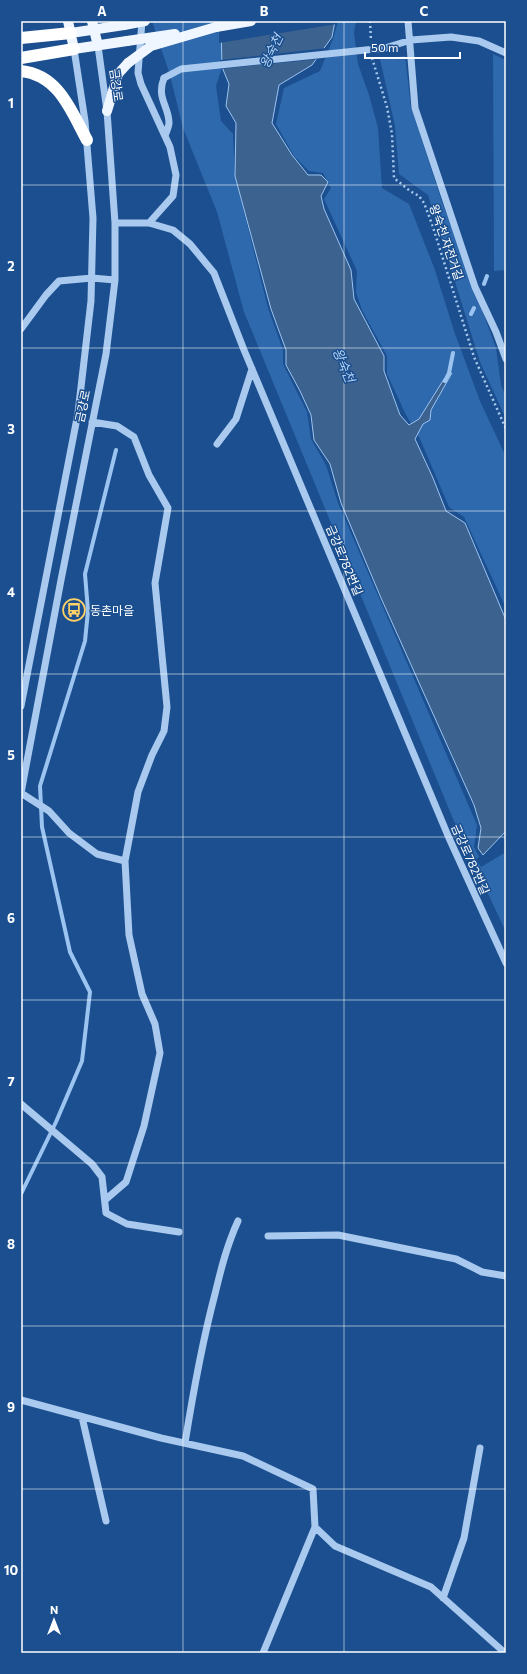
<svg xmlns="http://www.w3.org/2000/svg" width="527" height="1674" font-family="Commissioner,'Noto Sans KR',sans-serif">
  <rect width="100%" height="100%" fill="#1b4f8f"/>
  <!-- green -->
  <path fill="#2e69ad" d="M152,21H218L221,26L222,67L216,86L221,121L233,134L235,176L268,308L283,350V364L307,412L311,439L326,465L338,503L477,825L474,847L479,857L476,859L481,867L506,852V932L453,819L244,312L217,212L183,128L170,75Z
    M338,21H356L354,33L358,64L369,95L378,128L382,188L409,204L435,270L454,331L480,401L506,457V608L464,517L449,507L420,439L406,415L387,374V356L362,310L356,292L357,271L324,199L331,188L323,173L309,171L294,156L276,124L284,88L320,71L333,39Z
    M493,54L506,60V270L494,271Z
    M405,56L411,107L441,199L496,348L501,385L506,396V419L480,362L428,195L399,174L395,126L380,59Z"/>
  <!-- water -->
  <path fill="#3c6290" stroke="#9cc4f0" d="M335,21L332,37L312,65L279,85L272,123L292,155L308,175H321L328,182L321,196L324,209L351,270L354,299L384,356V371L400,415L409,425L419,419L444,379L452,373L431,410L430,420L423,424L415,439L433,478L446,511L465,523L506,620V831L483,855L478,848L481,828L474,805L381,598L341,503L330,464L314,440L311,415L300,391L286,365V350L271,309L235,176L236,123L226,106L229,84L222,67L221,26C259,36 297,27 335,21Z"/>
  <!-- pier -->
  <path fill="#1b4f8f" d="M216,21H232L237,28L269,29L273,21H337V24L219,43V26Z
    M326,48L319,59L220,69V60Z"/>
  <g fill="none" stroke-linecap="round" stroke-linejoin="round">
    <!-- stream -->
    <path stroke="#9cc4f0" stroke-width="4" d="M484,284L487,276
      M471,314L474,308
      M445,381L449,373L453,353
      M21,1194L56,1122L82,1061L90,992L70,952L42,827L40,786L85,641L88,611L85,574L116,450"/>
    <!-- path -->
    <path stroke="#a9c9ee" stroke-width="2.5" stroke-dasharray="2 3" stroke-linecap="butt" d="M370,21L371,41
      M372,58L387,107L392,134L394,178L410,191L419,196L424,203L432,224L474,357L506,429"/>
    <!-- minor -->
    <path stroke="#a9c9ee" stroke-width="7" d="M142,21L138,73L141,84L170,147L176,175L173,196L149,223
      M408,21L415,108L475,287L496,332L506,359
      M385,48L411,40L451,37L479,41L506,53
      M164,78C156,98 169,106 169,123C169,127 166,132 165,136
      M115,223H149L173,230L190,244L214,273L244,350L449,838L506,963
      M21,329L46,295L59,281L92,278L115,280
      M92,422L117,426L134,437L149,475L168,508L155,583L167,707L164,731L152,755L138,792L125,861L129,935L142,994L155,1024L160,1053L144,1126L126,1182L105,1200
      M217,444L236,419L252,369
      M21,706L78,413L91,301L93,218L85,121L74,49
      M21,793L61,580L106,354L115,280V223L107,111L98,46
      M21,793L49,811L69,833L97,854L125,861
      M21,1104L92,1164L102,1177L106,1213L127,1224L179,1232
      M268,1236L338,1235L456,1259L482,1272L506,1276
      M21,1400L161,1438L243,1456L313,1489L315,1527L335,1546L431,1587L505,1653
      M82,1417L106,1521
      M185,1443C193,1393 202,1343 215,1294C221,1269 227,1245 238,1221
      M443,1598L464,1538L480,1448
      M263,1653L315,1527"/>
    <!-- major -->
    <path stroke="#f0f6ff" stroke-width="10" d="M68,21L74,49L127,41
      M92,21L98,46
      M216,27L251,21
      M71,33L124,25
      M107,111L118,74L128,63"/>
    <!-- highway -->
    <path stroke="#fff" stroke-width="12" d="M21,38L71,33
      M21,58L74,49
      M21,71C59,75 71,111 87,140"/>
    <!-- minor-bridge -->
    <path stroke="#a9c9ee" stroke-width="7" d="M164,78L181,69L385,48"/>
    <!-- major-bridge -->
    <path stroke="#f0f6ff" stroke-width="10" d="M124,25L145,21
      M127,41L175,34
      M128,63L151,46L216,27"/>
  </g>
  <!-- grid -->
  <path fill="none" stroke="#fff" stroke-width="1" stroke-opacity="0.55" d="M183,21V1653M344,21V1653M21,185H506M21,348H506M21,511H506M21,674H506M21,837H506M21,1000H506M21,1163H506M21,1326H506M21,1489H506"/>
  <!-- icons -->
  <defs>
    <g id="bus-ring" transform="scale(1.15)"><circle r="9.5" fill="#1b4f8f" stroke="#ffd166" stroke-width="1.5"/><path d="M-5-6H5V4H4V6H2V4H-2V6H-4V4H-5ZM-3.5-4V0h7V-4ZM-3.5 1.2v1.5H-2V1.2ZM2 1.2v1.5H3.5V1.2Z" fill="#ffd166"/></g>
  </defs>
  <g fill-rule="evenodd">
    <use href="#bus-ring" x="74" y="610"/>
  </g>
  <g text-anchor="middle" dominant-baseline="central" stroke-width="3" stroke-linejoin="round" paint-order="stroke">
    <!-- street labels -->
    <g font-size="12" fill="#fff" stroke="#1b4f8f">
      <text transform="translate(117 85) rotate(82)">금강로</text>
      <text transform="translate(447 242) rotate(71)">왕숙천 자전거길</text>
      <text transform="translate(82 406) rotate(-78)">금강로</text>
      <text transform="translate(345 560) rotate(67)">금강로782번길</text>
      <text transform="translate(471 859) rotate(66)">금강로782번길</text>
    </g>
    <!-- poi labels -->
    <g font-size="12" fill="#fff" stroke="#1b4f8f" text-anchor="start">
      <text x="90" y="610">동촌마을</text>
    </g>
    <!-- water labels -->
    <g font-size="13" font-style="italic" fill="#b5d3f5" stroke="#1b4f8f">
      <text transform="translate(271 51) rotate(-64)">왕숙천</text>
      <text transform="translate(344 365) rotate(67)">왕숙천</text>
    </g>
  </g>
  <!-- border -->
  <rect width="527" height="1674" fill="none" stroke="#1b4f8f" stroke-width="44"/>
  <!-- north arrow -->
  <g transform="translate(54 1620)" stroke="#1b4f8f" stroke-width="3" paint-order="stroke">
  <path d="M0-3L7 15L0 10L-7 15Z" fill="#ffffff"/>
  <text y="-6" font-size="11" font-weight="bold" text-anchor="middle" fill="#ffffff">N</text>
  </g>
  <!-- scale -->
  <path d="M365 52v6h95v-6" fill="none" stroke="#ffffff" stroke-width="2"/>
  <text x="371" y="52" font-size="12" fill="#ffffff" stroke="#1b4f8f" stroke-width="3" paint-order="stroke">50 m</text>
  <rect x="22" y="22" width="483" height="1630" fill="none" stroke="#fff" stroke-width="1.5"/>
  <g font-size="13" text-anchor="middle" font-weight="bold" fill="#fff">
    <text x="102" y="16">A</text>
    <text x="264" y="16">B</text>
    <text x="424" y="16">C</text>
    <text x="11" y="108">1</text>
    <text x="11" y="271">2</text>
    <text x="11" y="434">3</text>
    <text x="11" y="597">4</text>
    <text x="11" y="760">5</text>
    <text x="11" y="923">6</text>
    <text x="11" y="1086">7</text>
    <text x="11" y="1249">8</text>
    <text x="11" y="1412">9</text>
    <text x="11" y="1575">10</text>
  </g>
</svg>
